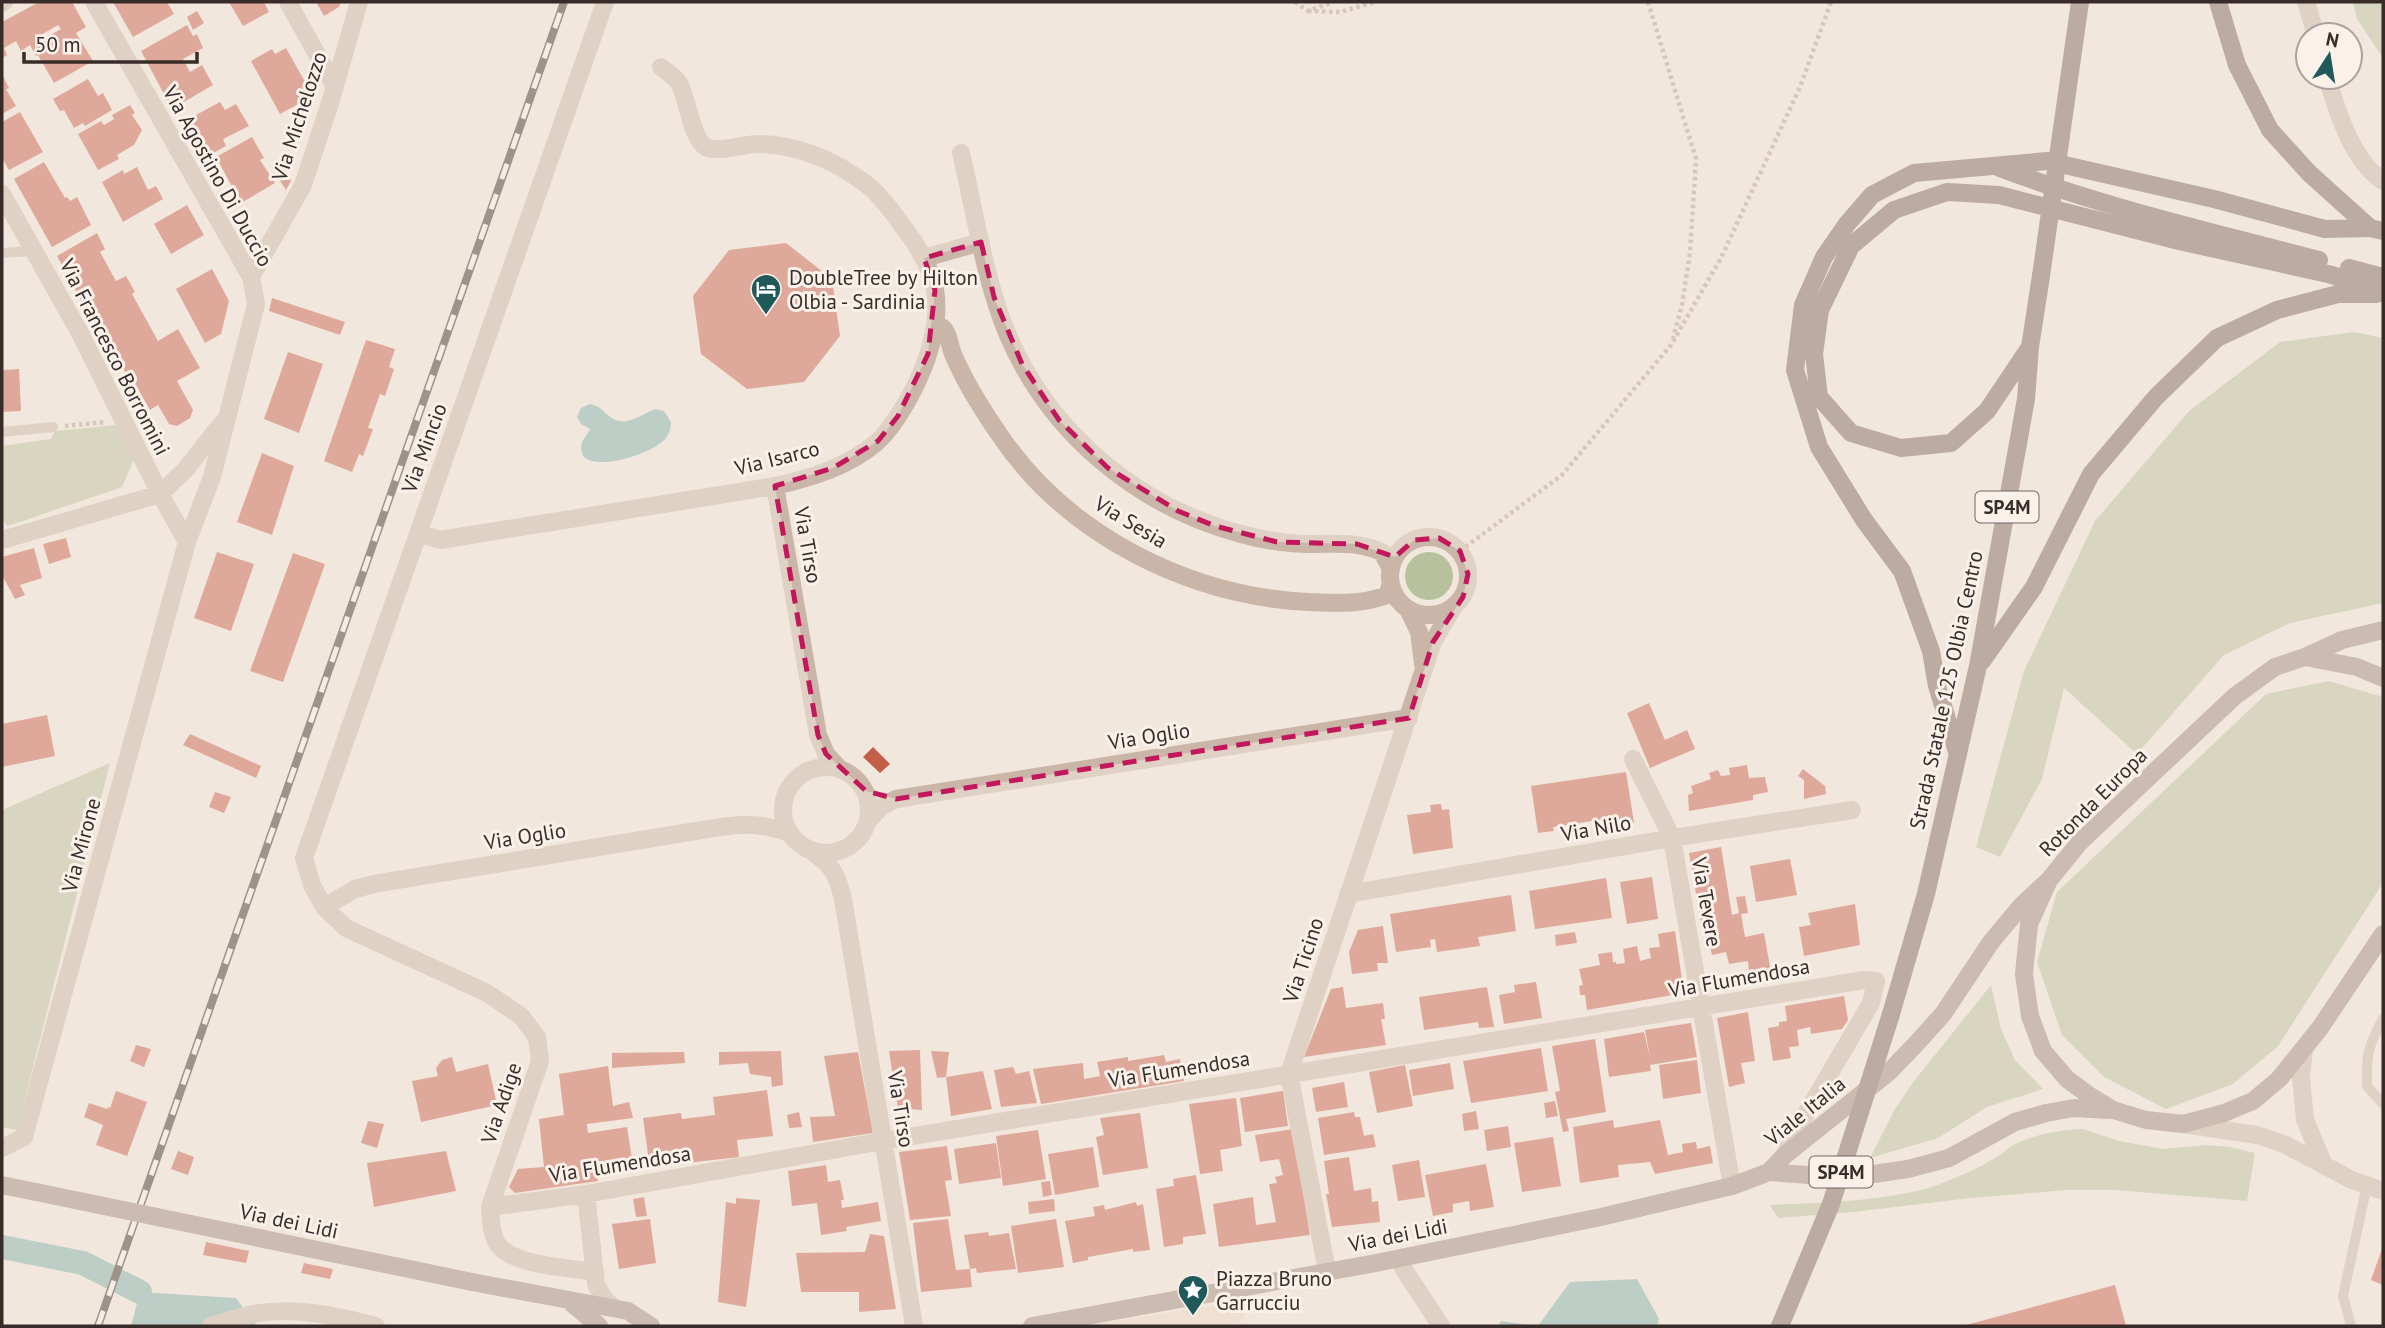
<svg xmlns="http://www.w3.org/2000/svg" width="2385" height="1328" font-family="'PT Sans',sans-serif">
  <rect width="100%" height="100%" fill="#f2e7dd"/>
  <!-- green -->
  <path fill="#b8c19d" d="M2353,2H2383V58L2357,19Z
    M2354,332L2383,338V603L2290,623L2224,655L2137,754L2064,688L2042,779L2000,857L1976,847L2024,671L2095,521L2189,411L2280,342Z
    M116,425L134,459L122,487L8,526L2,520V446L51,439L55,431Z
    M1405 576a24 24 0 1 1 48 0a24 24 0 1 1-48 0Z
    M2329,681L2383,697V883L2278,1046L2233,1084L2166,1109L2104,1077L2062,1035L2037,962L2057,892L2266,694Z
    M110,763L17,1130L2,1127V810Z
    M1991,985L2001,1029L2015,1060L2043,1089L1987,1107L1938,1138L1870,1158L1895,1109L1914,1081Z
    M2083,1129L2119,1141L2163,1149L2206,1145L2230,1147L2255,1153L2247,1201L2115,1190H2067L1970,1198L1854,1212L1778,1218L1770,1205C1823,1202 1890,1202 1940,1184C1958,1177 1977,1169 1993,1159C2001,1155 2008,1148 2015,1144C2036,1134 2060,1130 2083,1129Z"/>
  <!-- plaza -->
  <path fill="#ead7c5" d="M1241,1301L1244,1313L1242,1320L1237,1324L1223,1326H1082Z"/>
  <!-- water -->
  <path fill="#7cafae" d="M590,404C599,406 601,409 608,415C624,430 640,415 655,409L664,411L671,422C671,427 670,433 666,438C654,453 598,472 583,456C578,441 584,441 590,429L581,424L577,417L581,408Z
    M1637,1279L1659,1319L1657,1326H1498L1501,1321L1538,1326L1570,1282Z
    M140,1292L236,1298L257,1326H131Z"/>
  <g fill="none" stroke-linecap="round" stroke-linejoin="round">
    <!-- canal -->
    <path stroke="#7cafae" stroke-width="24" d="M2,1247L83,1263L140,1292"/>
  </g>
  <!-- building -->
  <path fill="#c55e49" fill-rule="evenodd" d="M39,2H72L86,27L76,33L93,61L54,83L38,55L36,56L30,45L21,51L16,41L4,48L7,55L2,58V22ZM58,25L61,29L44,39L41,35Z
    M113,2H167L174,14L133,37Z
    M229,2H264L269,12L243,26Z
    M316,2H341L339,7L324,16Z
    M197,11L204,23L193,30L187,17Z
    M187,25L193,36L197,34L203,48L183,59L190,72L202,65L213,85L172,109L141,51Z
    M286,48L313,96L280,114L251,61L272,49L275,54Z
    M2,74L9,88L6,89L16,106L2,114Z
    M88,79L98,96L103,93L112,110L85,126L83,123L74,128L64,110L60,111L53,99Z
    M220,102L225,110L236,104L249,126L223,139L226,146L206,157L185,121Z
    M130,105L135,113L132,115L142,130L134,145L117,155L119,159L98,170L78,134L101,121L104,125L114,119L112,115Z
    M20,112L43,152L9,170L2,158V122Z
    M252,137L264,158L260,160L275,183L241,203L216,157Z
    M44,162L65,198L67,197L70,201L77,197L91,225L52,247L14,179Z
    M137,167L148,190L156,186L163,199L123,222L102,182L123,170L124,174Z
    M285,167L291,181L286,190L275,173Z
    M187,205L204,235L171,254L154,224Z
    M97,233L105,249L100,252L116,281L126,276L135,292L132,294L158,341L178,329L200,368L177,381L193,410L190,418L177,426L169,424L158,405L150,410L133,380L130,381L111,347L114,345L88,298L82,302L57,256Z
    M786,243L832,279L840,336L804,382L747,389L701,354L693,296L729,250Z
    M212,269L229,301L221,334L205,343L176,289Z
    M272,298L345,322L340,335L269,311Z
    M366,340L395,349L389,367L394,369L385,396L380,394L368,428L373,429L363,456L359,454L352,472L324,461Z
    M288,352L323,364L299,433L264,419Z
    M19,369L21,411L2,412V370Z
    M262,453L294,466L272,535L237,522Z
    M66,538L71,557L49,564L43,544Z
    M34,548L42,578L20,585L25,595L15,599L2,575V557Z
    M217,552L254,564L231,631L194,618Z
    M293,553L325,564L283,682L250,671Z
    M1649,703L1665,740L1687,730L1695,749L1650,768L1627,713Z
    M47,715L55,756L2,767V724Z
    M190,734L261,766L256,778L183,745Z
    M873,747L890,764L880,773L863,757Z
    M1747,765L1749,778L1765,777L1768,792L1753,795V800L1689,811L1688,795L1693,793L1691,786L1711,779L1709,773L1718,770L1721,776L1730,775L1729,768Z
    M1803,769L1825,786L1826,794L1804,799V780L1798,776Z
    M1626,772L1634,823L1612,826L1611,818L1553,827L1554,831L1538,833L1531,786Z
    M215,792L231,797L224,813L209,807Z
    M1441,804L1442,810L1449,809L1453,848L1413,854L1407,815L1431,812L1430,805Z
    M1721,847L1732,915L1739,913L1736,897L1745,896L1748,913L1741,914L1745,937L1764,933L1772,978L1764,980L1762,970L1749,972L1748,961L1729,964L1726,952L1712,955L1705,921L1701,922L1689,853Z
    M1790,859L1797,895L1756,902L1750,866Z
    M1652,877L1658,919L1627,924L1620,882Z
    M1606,878L1612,918L1535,929L1529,891Z
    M1511,895L1516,931L1478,937L1480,946L1437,952L1435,939L1430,940L1431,947L1396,952L1390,914Z
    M1855,904L1860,945L1804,956L1799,927L1811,925L1808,913Z
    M1383,926L1388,963H1377L1378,971L1352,974L1349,952L1358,930Z
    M1675,931L1684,993L1587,1010L1585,995H1580L1579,986L1583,985L1579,969L1600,965L1598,954L1612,952L1613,962H1616V964L1625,963L1623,949L1637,946L1640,961L1651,958L1649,948L1660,947L1658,934Z
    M1575,932L1577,943L1556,946L1555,935Z
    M1536,982L1542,1018L1504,1024L1499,995L1515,992L1514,985Z
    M1343,987L1346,1008L1383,1003L1385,1019H1381L1386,1045L1304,1057L1331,989Z
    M1487,987L1494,1027L1479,1028L1478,1022L1424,1030L1419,997Z
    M1844,996L1848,1020L1842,1029L1811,1034L1810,1027L1797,1030L1799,1046L1789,1047L1791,1058L1773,1061L1768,1028L1779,1026V1022L1787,1021L1785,1006Z
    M1748,1012L1755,1061L1741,1063L1745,1083L1729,1087L1717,1018Z
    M1691,1023L1697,1057L1650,1065L1651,1071L1609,1077L1604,1039L1644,1032L1650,1058L1645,1030Z
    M1595,1039L1606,1112L1566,1119L1569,1131L1563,1132L1555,1092L1560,1091L1552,1046Z
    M136,1045L151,1049L144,1067L130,1061Z
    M1541,1048L1548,1091L1471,1103L1463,1061Z
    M920,1050L922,1110L898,1108L889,1051Z
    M781,1051L783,1085L772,1087L771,1077L750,1074L748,1063L719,1065V1052Z
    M931,1051L949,1052L946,1077L937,1078Z
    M684,1052L685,1063L612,1068V1053Z
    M858,1052L873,1133L813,1142L810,1117L835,1116L824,1056Z
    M1164,1055L1166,1062L1180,1059L1184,1081L1041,1104L1033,1069L1083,1063L1084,1079L1100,1076L1097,1062L1128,1057V1061Z
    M452,1057L456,1072L488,1064L497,1105L421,1122L412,1081L438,1076L436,1068L442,1060Z
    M1697,1060L1701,1093L1663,1099L1659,1065Z
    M1450,1063L1454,1089L1413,1096L1409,1070Z
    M1405,1065L1413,1106L1377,1113L1369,1072Z
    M608,1066L613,1106L629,1102L633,1118L587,1124L588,1133L627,1127L633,1165L596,1171L598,1181L515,1193L509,1187L518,1169L544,1167L539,1119L564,1115L559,1074Z
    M1013,1067L1016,1074L1029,1071L1037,1103L1001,1107L994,1070Z
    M983,1071L992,1109L951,1116L946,1077Z
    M1344,1082L1348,1107L1316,1112L1312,1088Z
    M767,1090L773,1136L737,1140L739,1157L687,1163L686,1150L665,1152L666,1159L649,1161L643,1118L681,1113L682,1119L715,1115L713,1097Z
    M116,1091L147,1102L127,1156L96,1145L103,1125L84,1117L89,1103L107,1109L108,1107L110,1108Z
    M1283,1091L1288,1126L1245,1132L1240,1098Z
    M1236,1098L1242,1146L1220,1150L1223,1171L1200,1174L1189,1104Z
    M1555,1101L1558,1116L1546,1118L1544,1103Z
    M1476,1111L1479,1129L1464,1131L1462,1114Z
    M799,1112L802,1127L789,1128L787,1115Z
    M1354,1112L1355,1117H1360L1364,1136L1373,1134L1376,1147L1324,1155L1318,1118Z
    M1140,1113L1148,1168L1103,1175L1096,1137L1104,1135L1100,1118Z
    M1613,1120L1614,1128L1660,1120L1668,1155L1683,1152L1682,1144L1696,1142L1697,1149L1710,1146L1713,1163L1655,1174L1650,1162L1618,1165L1619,1177L1580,1183L1573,1127Z
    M368,1121L384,1124L377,1148L361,1143Z
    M1508,1126L1511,1147L1487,1151L1484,1130Z
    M1293,1129L1310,1235L1219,1247L1213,1204L1253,1197L1256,1225L1276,1222L1269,1184L1277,1183L1275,1177L1283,1175L1279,1159L1260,1162L1255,1135Z
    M1038,1130L1046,1179L1003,1186L996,1136Z
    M1553,1137L1561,1186L1522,1192L1514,1143Z
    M996,1143L1001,1178L959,1184L954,1149Z
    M947,1146L952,1180L945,1181L951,1216L910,1220L899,1152Z
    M1093,1147L1099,1187L1055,1195L1048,1154Z
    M178,1151L194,1157L188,1175L171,1169Z
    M446,1151L456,1191L374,1207L367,1163Z
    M1349,1157L1354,1191L1371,1188L1372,1202L1378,1201L1380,1222L1332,1227L1326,1194H1329L1324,1161Z
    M1419,1160L1425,1197L1398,1201L1392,1165Z
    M1486,1164L1494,1207L1470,1211L1469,1201L1453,1204V1212L1433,1216L1425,1175Z
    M826,1165L828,1182L840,1180L844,1200H841L842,1208L878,1202L881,1221L846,1227L847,1231L821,1235L817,1203L792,1206L788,1171Z
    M1196,1175L1206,1234L1183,1237V1244L1164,1247L1156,1189L1174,1186L1173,1179Z
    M1050,1181L1052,1195L1043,1197L1041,1182Z
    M644,1197L647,1216L636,1217L633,1199Z
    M736,1198L760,1200L746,1307L718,1302L726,1202L736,1204Z
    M1054,1199L1055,1211L1029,1214L1028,1202Z
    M1136,1202L1137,1206L1143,1204L1150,1250L1133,1252V1249L1088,1257V1260L1073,1263L1065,1221L1095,1216L1093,1207L1104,1205L1105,1210Z
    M650,1219L656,1263L619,1269L612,1224Z
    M948,1219L956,1270L970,1269L972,1287L921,1292L913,1223Z
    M1056,1219L1064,1267L1018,1273L1011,1226Z
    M988,1232L989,1236L1009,1233L1016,1269L977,1273L976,1268L970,1269L964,1235Z
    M870,1234L884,1236L896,1309L859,1312V1292H801L796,1253L865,1252Z
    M206,1242L249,1251L246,1263L203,1255Z
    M2383,1246V1285L2371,1280Z
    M304,1263L333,1269L330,1279L301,1273Z
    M2115,1285L2126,1326H1966V1325Z"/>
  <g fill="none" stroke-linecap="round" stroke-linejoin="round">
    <!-- path -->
    <path stroke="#b6a093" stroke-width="4.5" stroke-dasharray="3.5 3.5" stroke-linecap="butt" d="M1295,2L1308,11L1333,2
      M1648,2L1696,159L1690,253L1682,305L1673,338
      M1308,11L1340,12L1375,2
      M65,426L105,422
      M1460,551L1562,475L1671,345L1721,258L1800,87L1831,2"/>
    <!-- service -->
    <path stroke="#cab6a9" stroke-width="10" d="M2,253L33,251
      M2,432L53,427
      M2383,1019C2368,1045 2366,1056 2367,1086L2383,1104
      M2351,1326L2343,1296L2367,1185"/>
    <!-- minor -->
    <path stroke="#cab6a9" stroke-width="18" d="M288,2L335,87
      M2306,2L2316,35
      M2,3L4,2
      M2327,77C2337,111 2352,161 2383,181
      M961,153C975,212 984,277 1007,333C1049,433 1137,506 1241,534C1263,540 1286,544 1309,544C1337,544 1356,541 1382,552L1391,569
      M2,194L81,335L160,494L187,542
      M924,258L981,242
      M251,277L303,185L331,100L359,2
      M935,324C938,325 941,326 944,329C949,335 950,347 953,354C965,383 983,411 1001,437C1069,536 1189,596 1308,602C1335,603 1362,605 1387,595L1391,584
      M775,486L818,735L826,754L839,768
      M418,533L440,540L775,486C811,478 847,467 876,443C890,431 901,412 910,396C927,365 941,324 935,289C930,265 916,243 901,224C890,208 878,192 862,181C831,159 797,145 759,144C745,144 717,153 706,147C692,140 688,101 680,85C677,78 668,73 661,67
      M1390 576a39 39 0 1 1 78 0a39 39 0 1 1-78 0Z
      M2,540L160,494L186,469L222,423
      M1408,609L1419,632L1423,664
      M1633,759L1672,838L1732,1186
      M783 810a43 43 0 1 1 86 0a43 43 0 1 1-86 0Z
      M868,821L881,807L896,799L1409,718
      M810,850C833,867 836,871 843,899L914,1326
      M1348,894L1672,838L1852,810
      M324,907L355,889L379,883L696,831C734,825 752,820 790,833
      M2304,1050L2301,1077L2305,1120L2324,1165
      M2183,1124L2257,1135L2284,1144L2352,1180L2383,1191
      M2,1148L24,1137L187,542L212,477L256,304L251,277L94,2
      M586,1194L596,1284L603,1297L614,1308
      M490,1207L586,1194L883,1141L1864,980L1876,981L1871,1003L1793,1136L1785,1155
      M1404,1257L1403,1268L1441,1326
      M1327,1271L1289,1074L1433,642L1454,606
      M595,1272C570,1268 520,1266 501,1248C491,1239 491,1220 490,1207L540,1061L537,1037L521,1016L487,993L346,928L324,907L312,885L304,858L605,2"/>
    <!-- tertiary -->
    <path stroke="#cab6a9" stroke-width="18" d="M211,1326C225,1322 239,1317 253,1314C294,1306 337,1316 376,1326"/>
    <!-- secondary -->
    <path stroke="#9e857a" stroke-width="18" d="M2383,630L2342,640L2305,657L2275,667L2235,696L2080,842L2049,880L2029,924L2024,974L2030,1016L2043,1051L2067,1079L2090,1096L2113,1110L2146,1120L2183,1124L2224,1113L2253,1101L2279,1079L2320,1028L2383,934
      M2305,657L2357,667L2383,678
      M1769,1172L1847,1178L1908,1169L1949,1158L2015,1122L2046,1113L2074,1108L2109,1110
      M472,1282L628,1311L651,1326
      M568,1300L599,1326
      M1032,1326L1376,1263L1601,1217L1732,1186L1769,1172L1785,1155L1889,1072L1916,1044L1943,1014L1991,942L2022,905L2049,880"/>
    <!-- primary -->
    <path stroke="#79625a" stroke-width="18" d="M2218,2L2237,65L2270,130L2309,173L2370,228
      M2000,168C2103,207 2212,232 2319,260
      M2349,268L2383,277
      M2030,347L1987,411L1951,443L1901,448L1851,433L1819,397L1814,354L1820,310L1851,246L1894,210L1947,192L1999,195L2179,241L2328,274L2383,290
      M1982,661L2034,587L2091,474L2156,397L2217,338L2277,310L2338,294H2377
      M1958,755L1937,686L1931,651L1902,571L1864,520L1819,447L1795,370L1803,305L1824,257L1847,224L1872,195L1914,173L2047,161L2214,199L2325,229L2370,228L2383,231
      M1891,1014L1926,894L1978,666L2026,399L2030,347L2041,276"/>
    <!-- rail casing -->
    <g stroke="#382c29" stroke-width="8">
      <path id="rail" d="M98,1326L564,2"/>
    </g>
    <!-- rail -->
    <use href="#rail" stroke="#faf1ea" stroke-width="5" stroke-dasharray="16" stroke-linecap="butt"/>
    <!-- secondary-bridge -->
    <path stroke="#9e857a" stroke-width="18" d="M2,1185L472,1282"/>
    <!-- primary-bridge -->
    <path stroke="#79625a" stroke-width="18" d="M2041,276L2080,2
      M1780,1326L1831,1204L1891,1014"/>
  </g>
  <!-- marked area -->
  <path d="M0 0H2385V1328H0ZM981,242L994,297L1022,364L1059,420L1108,468L1178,511L1215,526L1277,542L1357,544L1395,557L1414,540L1439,538L1460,551L1468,574L1463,597L1433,642L1409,718L896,799L866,791L826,754L818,735L775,486L833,468L878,441L898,416L928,354L935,290L924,258Z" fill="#f2e7dd" fill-opacity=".55" fill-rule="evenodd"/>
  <path fill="none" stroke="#c2185b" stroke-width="5" stroke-dasharray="14 9" stroke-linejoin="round" d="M981,242L994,297L1022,364L1059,420L1108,468L1178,511L1215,526L1277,542L1357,544L1395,557L1414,540L1439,538L1460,551L1468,574L1463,597L1433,642L1409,718L896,799L866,791L826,754L818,735L775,486L833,468L878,441L898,416L928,354L935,290L924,258Z"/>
  <!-- icons -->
  <defs>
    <g id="hotel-pin" transform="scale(1.575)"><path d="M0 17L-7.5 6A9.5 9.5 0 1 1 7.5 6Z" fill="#1f5959" stroke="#faf1ea"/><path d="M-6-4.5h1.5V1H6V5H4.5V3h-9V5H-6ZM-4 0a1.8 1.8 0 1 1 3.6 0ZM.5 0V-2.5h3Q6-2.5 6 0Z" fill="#fff"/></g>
    <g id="sight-pin" transform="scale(1.575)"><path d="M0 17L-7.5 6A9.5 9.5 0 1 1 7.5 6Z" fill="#1f5959" stroke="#faf1ea"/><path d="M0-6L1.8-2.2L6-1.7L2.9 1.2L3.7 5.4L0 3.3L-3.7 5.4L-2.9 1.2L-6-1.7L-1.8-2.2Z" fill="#fff"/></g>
  </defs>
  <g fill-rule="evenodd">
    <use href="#hotel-pin" x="766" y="289"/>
    <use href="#sight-pin" x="1193" y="1290"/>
  </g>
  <g text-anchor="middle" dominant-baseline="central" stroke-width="6" stroke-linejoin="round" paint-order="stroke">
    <!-- shield labels -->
    <g fill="#faf1ea" stroke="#726763" stroke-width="2">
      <rect x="1975.5" y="491.5" width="63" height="31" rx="5"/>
      <rect x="1809.5" y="1156.5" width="63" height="31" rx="5"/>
    </g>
    <g font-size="19" font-weight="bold" fill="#382c29">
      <text x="2007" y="507">SP4M</text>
      <text x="1841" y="1172">SP4M</text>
    </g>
    <!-- street labels -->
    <g font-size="21" fill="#382c29" stroke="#faf1ea">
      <text transform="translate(299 116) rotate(-72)">Via Michelozzo</text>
      <text transform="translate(218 176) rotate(61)">Via Agostino Di Duccio</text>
      <text transform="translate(115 357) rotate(63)">Via Francesco Borromini</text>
      <text transform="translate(424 448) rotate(-70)">Via Mincio</text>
      <text transform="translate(777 458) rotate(-14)">Via Isarco</text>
      <text transform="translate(1131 522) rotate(31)">Via Sesia</text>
      <text transform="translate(808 545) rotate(80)">Via Tirso</text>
      <text transform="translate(1946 690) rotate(-78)">Strada Statale 125 Olbia Centro</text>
      <text transform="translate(1149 736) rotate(-9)">Via Oglio</text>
      <text transform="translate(2093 802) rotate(-45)">Rotonda Europa</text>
      <text transform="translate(1596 828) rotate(-10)">Via Nilo</text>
      <text transform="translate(525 836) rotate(-9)">Via Oglio</text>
      <text transform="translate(81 845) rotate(-75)">Via Mirone</text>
      <text transform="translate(1707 902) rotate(80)">Via Tevere</text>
      <text transform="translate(1303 960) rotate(-72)">Via Ticino</text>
      <text transform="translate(1739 978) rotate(-10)">Via Flumendosa</text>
      <text transform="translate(1179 1069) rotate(-9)">Via Flumendosa</text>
      <text transform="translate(501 1103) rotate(-71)">Via Adige</text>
      <text transform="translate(901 1109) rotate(81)">Via Tirso</text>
      <text transform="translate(1805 1111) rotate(-39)">Viale Italia</text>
      <text transform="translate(620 1164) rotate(-9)">Via Flumendosa</text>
      <text transform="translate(289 1221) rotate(12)">Via dei Lidi</text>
      <text transform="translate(1398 1235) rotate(-11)">Via dei Lidi</text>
    </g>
    <!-- poi labels -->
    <g font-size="21" fill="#382c29" stroke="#faf1ea" text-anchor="start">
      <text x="789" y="277">DoubleTree by Hilton<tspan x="789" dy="24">Olbia - Sardinia</tspan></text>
      <text x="1216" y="1278">Piazza Bruno<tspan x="1216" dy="24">Garrucciu</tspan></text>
    </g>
  </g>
  <!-- border -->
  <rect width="2385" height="1328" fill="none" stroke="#382c29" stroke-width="7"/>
  <!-- north arrow -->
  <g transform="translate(2329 56) rotate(12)"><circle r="33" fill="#faf1ea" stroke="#aca29d" stroke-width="2"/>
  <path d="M0-5L12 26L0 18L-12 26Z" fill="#1f5959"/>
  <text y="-10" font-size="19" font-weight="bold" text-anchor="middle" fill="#382c29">N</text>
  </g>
  <!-- scale -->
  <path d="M24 52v10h173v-10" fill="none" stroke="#382c29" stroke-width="3.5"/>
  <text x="35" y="52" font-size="21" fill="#382c29" stroke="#faf1ea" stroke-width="5" paint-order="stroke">50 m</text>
</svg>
